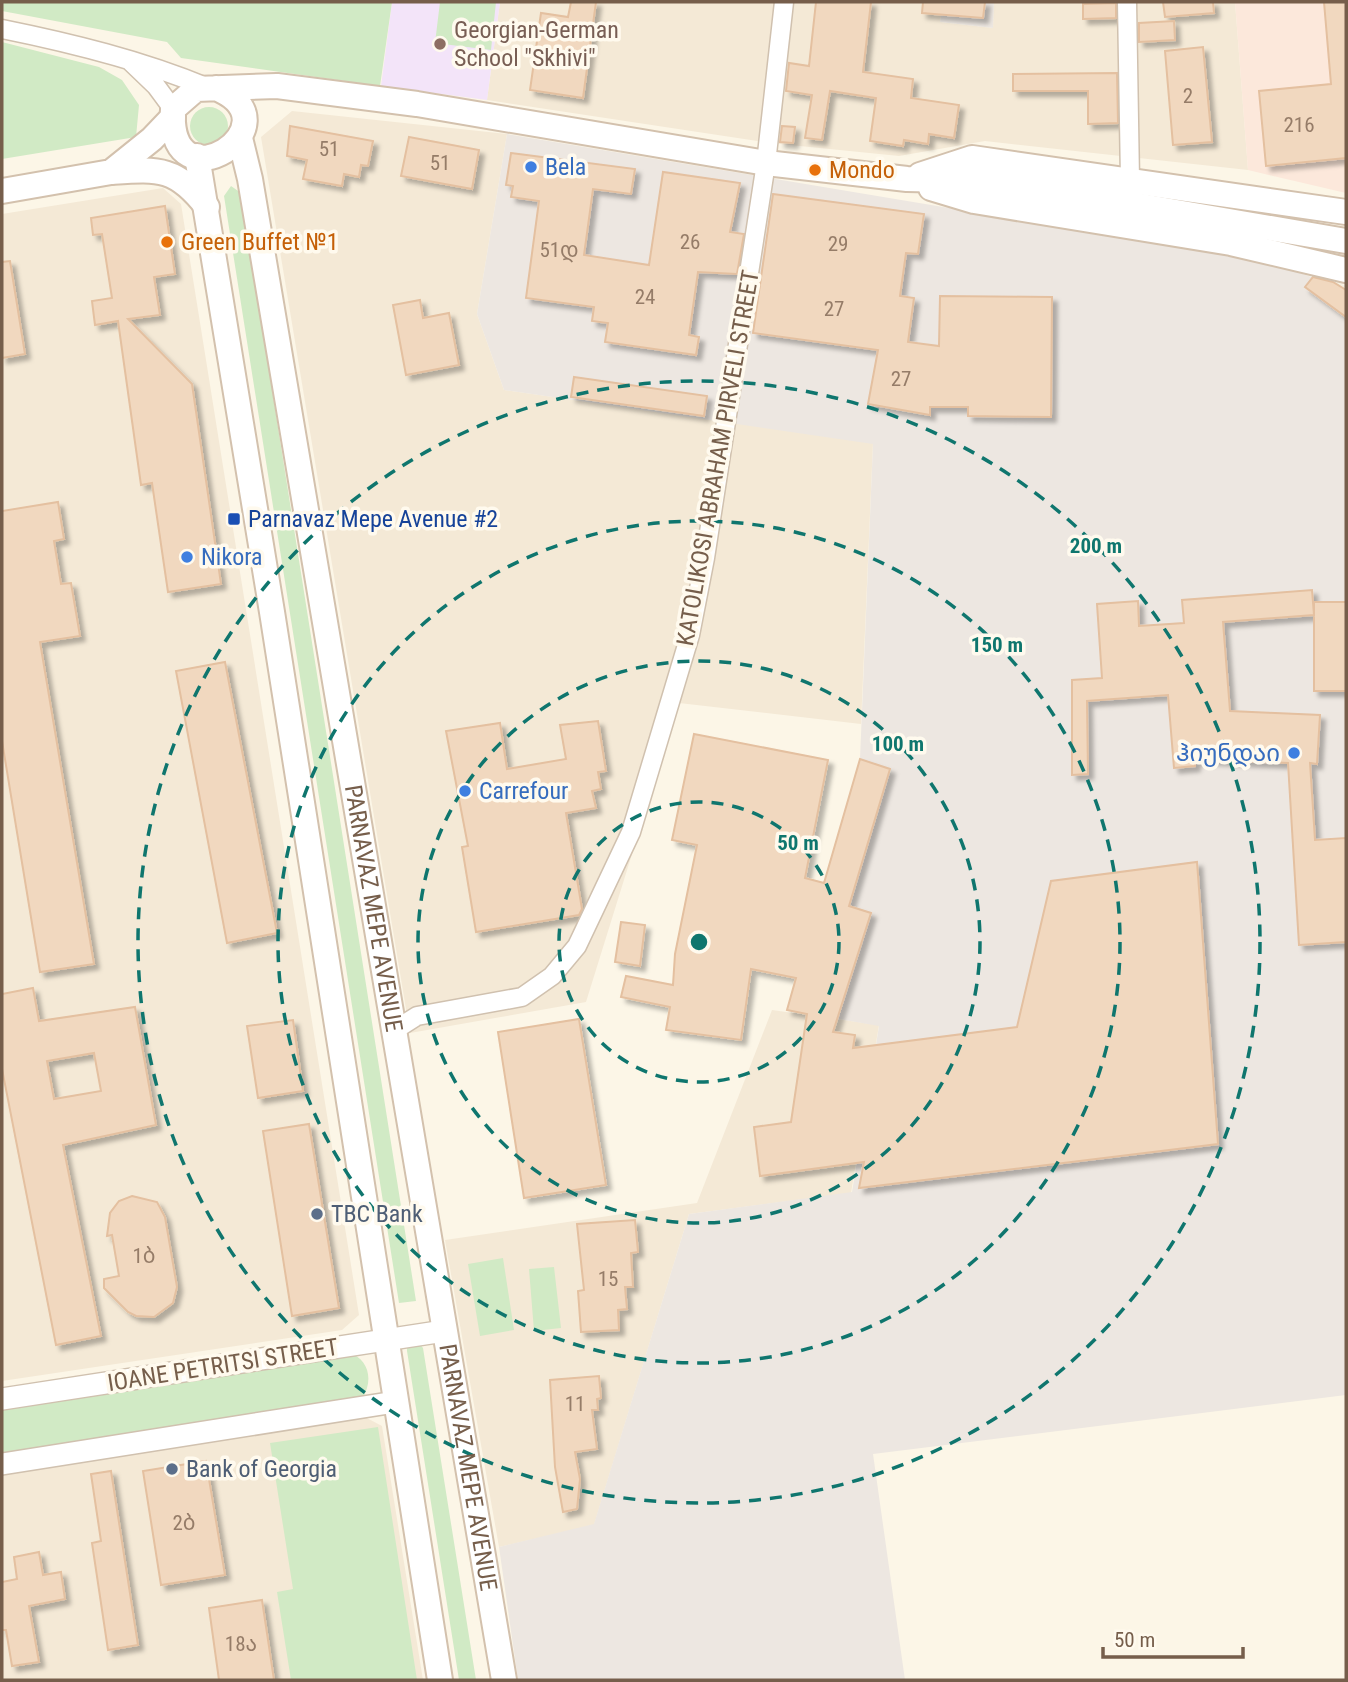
<svg xmlns="http://www.w3.org/2000/svg" width="1348" height="1682" font-family="'Roboto Condensed','Noto Sans Georgian',sans-serif">
  <defs>
    <filter id="shadow"><feDropShadow dx="5" dy="5" stdDeviation="2" flood-color="#0004"/></filter>
  </defs>
  <rect width="100%" height="100%" fill="#fcf6e7"/>
  <!-- residential -->
  <path fill="#f4e9d6" d="M500,2H943L940,22L993,28L994,2H1235L1248,170L985,141L899,156L770,143L487,100Z
    M292,111L507,134L477,314L504,390L873,443L861,724L679,703L586,1002L410,1033L261,137Z
    M163,188L181,204L359,1315L342,1330L2,1381V214Z
    M772,1010L879,1025L851,1193L689,1214L594,1525L499,1547L445,1240L697,1203Z
    M359,1414L382,1426L423,1680H2V1471Z"/>
  <!-- commercial -->
  <path fill="#fce8db" d="M1235,2H1346V193L1248,170Z"/>
  <!-- industrial -->
  <path fill="#ede7e1" d="M943,2H994L993,28L940,22Z
    M507,134L1266,261L1346,289V1395L873,1454L905,1680H518L499,1547L594,1524L689,1214L852,1192L879,1026L787,1010L860,759L873,444L504,390L477,314Z"/>
  <!-- education -->
  <path fill="#f3e4f9" d="M392,2H500L487,100L381,86Z"/>
  <!-- green -->
  <path fill="#d1eac5" d="M2,2H392L380,86L181,58L167,42L2,11Z
    M440,2H496L491,50L435,43Z
    M2,42L99,67L122,80L139,105L136,137L2,159Z
    M190 126a19 19 0 1 1 38 0a19 19 0 1 1-38 0Z
    M231,186L241,193L416,1301L399,1303L224,196Z
    M503,1258L514,1330L480,1336L468,1264Z
    M554,1267L561,1328L534,1331L529,1269Z
    M418,1342L423,1348L476,1680H459L407,1351V1347Z
    M348,1352C369,1359 374,1380 362,1399L2,1457V1407Z
    M378,1427L417,1680H291L277,1592L293,1589L270,1443Z"/>
  <!-- building -->
  <path fill="#f1d8bf" stroke="#e4c0a0" stroke-width="2" fill-rule="evenodd" filter="url(#shadow)" d="M571,2H596L583,98L530,90L541,13L568,17Z
    M816,2H871L863,72L913,79L911,98L959,105L954,138L929,134L928,144L904,140L903,146L870,141L876,98L830,91L822,140L805,138L812,95L786,91L789,63L809,66Z
    M923,2H985L983,18L922,13Z
    M1163,2H1213L1214,13L1165,17Z
    M1324,2H1346V158L1266,166L1259,91L1331,84Z
    M1116,3V18L1083,19V4Z
    M1174,21L1175,40L1139,42V23Z
    M1203,47L1212,142L1173,145L1165,51Z
    M1117,73L1118,123L1088,124V91H1013V74Z
    M290,126L373,141L368,166L361,165L359,177L344,174L342,186L303,179L307,160L287,156Z
    M782,126L795,127L793,143L780,142Z
    M409,137L479,150L472,189L401,176Z
    M511,153L635,169L631,194L593,189L584,255L649,265L663,172L740,183L730,232L744,234L737,274L698,272L689,335L699,337L696,355L605,342L608,323L592,321L594,307L526,298L539,201L511,197L513,186L506,185Z
    M773,194L924,214L918,254L906,253L900,296L914,298L908,342L939,346L940,296L1052,297L1051,417L968,416V407H930V415L868,404L878,350L753,333Z
    M165,206L175,274L154,277L160,315L128,319L192,384L221,584L168,592L152,483L141,485L118,321L95,325L92,301L112,298L102,234L93,235L91,218Z
    M10,261L25,354L2,358V262Z
    M1313,277L1333,282L1346,290V317L1305,287Z
    M420,300L423,318L449,313L459,365L406,375L393,305Z
    M574,377L707,396L704,416L571,397Z
    M58,502L64,539L54,541L61,584L71,583L80,636L40,642L94,964L40,972L2,741V511Z
    M1312,590L1314,615L1223,622L1230,711L1320,715L1317,764L1310,763L1315,840L1346,838V942L1299,945L1288,763L1195,759V766L1174,768L1168,695L1087,701L1088,774L1072,775V680L1102,678L1097,604L1138,601L1139,626L1184,623L1182,600Z
    M1314,602H1346V691H1314Z
    M225,662L277,933L227,943L176,671Z
    M598,721L606,771L598,772L601,789L592,791L596,808L566,813L582,909L579,915L476,932L462,847L468,846L446,731L500,723L507,769L566,759L560,725Z
    M694,734L828,760L805,878L824,883L860,759L890,769L849,906L871,913L833,1032L855,1035L853,1048L1017,1027L1051,881L1197,862L1218,1144L859,1188L864,1162L760,1176L754,1127L791,1122L807,1014L787,1010L796,978L751,969L741,1040L666,1030L670,1007L621,997L626,976L673,985L675,954L697,845L672,840Z
    M621,922L645,925L640,966L615,962Z
    M33,988L39,1021L135,1007L156,1125L63,1145L101,1336L56,1345L2,1069V994ZM94,1053L101,1091L54,1099L47,1061Z
    M579,1019L606,1185L524,1198L498,1032Z
    M293,1020L303,1091L258,1098L247,1026Z
    M309,1124L339,1308L292,1316L263,1131Z
    M132,1196L157,1202L165,1217L177,1287L173,1303L154,1317L136,1316L128,1312L104,1288V1279L119,1276L112,1235L107,1236L110,1213L119,1201Z
    M635,1220L638,1252L631,1253L633,1287H625L627,1309L618,1310L619,1330L581,1332L578,1291L584,1290L577,1224Z
    M599,1376L601,1398L597,1399L598,1410H592L597,1449L575,1452L580,1479L577,1509L563,1512L555,1467L550,1380Z
    M206,1461L225,1575L161,1585L143,1471Z
    M111,1471L138,1645L108,1650L92,1543L101,1541L91,1474Z
    M39,1552L43,1575L61,1572L65,1599L29,1606L39,1662L12,1666L6,1630H2V1582L17,1579L14,1557Z
    M262,1600L274,1680H219L209,1608Z"/>
  <g fill="none" stroke-linecap="round" stroke-linejoin="round">
    <!-- minor casing -->
    <g stroke="#d0c1af" stroke-width="21">
      <path id="minor" d="M1127,2L1130,180
        M2,29C71,43 141,60 206,87
        M131,62L156,86L173,109
        M395,1030L417,1016L522,997L552,976L577,946L631,832L690,635L705,558L766,163L784,2"/>
    </g>
    <!-- tertiary casing -->
    <g stroke="#d0c1af" stroke-width="24">
      <path id="tertiary" d="M2,1399L444,1331
        M2,1464L395,1402"/>
    </g>
    <!-- secondary casing -->
    <g stroke="#d3c1ad" stroke-width="28">
      <g id="secondary">
        <path d="M216,88C302,124 167,213 173,109L196,89L277,86L417,104L766,163L907,179L995,181L1346,241"/>
        <path id="s1" d="M240,138L250,179L504,1680"/>
        <path d="M197,156L272,612L440,1680"/>
        <path d="M111,172C159,169 176,167 207,207"/>
        <path d="M920,175L972,158L1346,212"/>
        <path d="M931,188L974,201L1231,243L1346,270"/>
        <path d="M2,191L111,172L152,139L173,117"/>
      </g>
    </g>
    <!-- minor -->
    <use href="#minor" stroke="#fff" stroke-width="18"/>
    <!-- tertiary -->
    <use href="#tertiary" stroke="#fff" stroke-width="21"/>
    <!-- secondary -->
    <use href="#secondary" stroke="#fff" stroke-width="24"/>
  </g>
  <!-- distance rings -->
  <g fill="none" stroke="#0f766e" stroke-width="3.5" stroke-dasharray="12 9">
    <circle cx="699" cy="942" r="140"/>
    <circle cx="699" cy="942" r="281"/>
    <circle cx="699" cy="942" r="421"/>
    <circle cx="699" cy="942" r="561"/>
  </g>
  <!-- markers -->
  <circle fill="#8d6e63" stroke="#fffaee" stroke-width="2.5" cx="440" cy="44" r="7"/>
  <g fill="#3f7fe0" stroke="#fffaee" stroke-width="2.5">
    <circle cx="531" cy="167" r="7"/>
    <circle cx="187" cy="557" r="7"/>
    <circle cx="1294" cy="753" r="7"/>
    <circle cx="465" cy="791" r="7"/>
  </g>
  <g fill="#e8710a" stroke="#fffaee" stroke-width="2.5">
    <circle cx="815" cy="170" r="7"/>
    <circle cx="167" cy="242" r="7"/>
  </g>
  <rect fill="#1a4fb4" stroke="#fffaee" stroke-width="2.5" x="227" y="512" width="14" height="14" rx="3.5"/>
  <g fill="#5c6f8a" stroke="#fffaee" stroke-width="2.5">
    <circle cx="317" cy="1214" r="7"/>
    <circle cx="172" cy="1469" r="7"/>
  </g>
  <g text-anchor="middle" dominant-baseline="central" stroke-width="7" stroke-linejoin="round" paint-order="stroke">
    <!-- number labels -->
    <g font-size="21" fill="#957c68">
      <text x="1188" y="96">2</text>
      <text x="1299" y="125">216</text>
      <text x="329" y="149">51</text>
      <text x="440" y="163">51</text>
      <text x="690" y="242">26</text>
      <text x="838" y="244">29</text>
      <text x="559" y="250">51დ</text>
      <text x="645" y="297">24</text>
      <text x="834" y="309">27</text>
      <text x="901" y="379">27</text>
      <text x="144" y="1256">1ბ</text>
      <text x="608" y="1279">15</text>
      <text x="575" y="1404">11</text>
      <text x="184" y="1523">2ბ</text>
      <text x="241" y="1644">18ა</text>
    </g>
    <!-- education labels -->
    <g font-size="24" fill="#785e54" stroke="#fffaee" text-anchor="start">
      <text x="454" y="30">Georgian-German<tspan x="454" dy="28">School "Skhivi"</tspan></text>
    </g>
    <!-- shop labels -->
    <g font-size="24" fill="#366cbe" stroke="#fffaee" text-anchor="start">
      <text x="545" y="167">Bela</text>
      <text x="201" y="557">Nikora</text>
      <text x="1280" y="753" text-anchor="end">ჰიუნდაი</text>
      <text x="479" y="791">Carrefour</text>
    </g>
    <!-- food labels -->
    <g font-size="24" fill="#c56008" stroke="#fffaee" text-anchor="start">
      <text x="829" y="170">Mondo</text>
      <text x="181" y="242">Green Buffet №1</text>
    </g>
    <!-- street labels -->
    <g font-size="24" fill="#765e4b" stroke="#fffaee">
      <text transform="translate(718 458) rotate(-80)">KATOLIKOSI ABRAHAM PIRVELI STREET</text>
      <text stroke="none"><textPath href="#s1" startOffset="782">PARNAVAZ MEPE AVENUE</textPath></text>
      <text transform="translate(223 1365) rotate(-9)">IOANE PETRITSI STREET</text>
      <text stroke="none"><textPath href="#s1" startOffset="1349">PARNAVAZ MEPE AVENUE</textPath></text>
    </g>
    <!-- transit labels -->
    <g font-size="24" fill="#164399" stroke="#fffaee" text-anchor="start">
      <text x="248" y="519">Parnavaz Mepe Avenue #2</text>
    </g>
    <!-- service labels -->
    <g font-size="24" fill="#4e5e75" stroke="#fffaee" text-anchor="start">
      <text x="331" y="1214">TBC Bank</text>
      <text x="186" y="1469">Bank of Georgia</text>
    </g>
  </g>
  <circle cx="699" cy="942" r="10" fill="#0f766e" stroke="#fffaee" stroke-width="3.5"/>
  <g font-size="21" text-anchor="middle" font-weight="bold" fill="#0f766e" stroke="#fffaee" stroke-width="7" stroke-linejoin="round" paint-order="stroke">
    <text x="1096" y="553">200 m</text>
    <text x="997" y="652">150 m</text>
    <text x="898" y="751">100 m</text>
    <text x="798" y="850">50 m</text>
  </g>
  <!-- border -->
  <rect width="1348" height="1682" fill="none" stroke="#765e4b" stroke-width="7"/>
  <!-- scale -->
  <path d="M1103 1647v10h140v-10" fill="none" stroke="#765e4b" stroke-width="3.5"/>
  <text x="1114" y="1647" font-size="21" fill="#765e4b" stroke="#fffaee" stroke-width="5" paint-order="stroke">50 m</text>
</svg>
